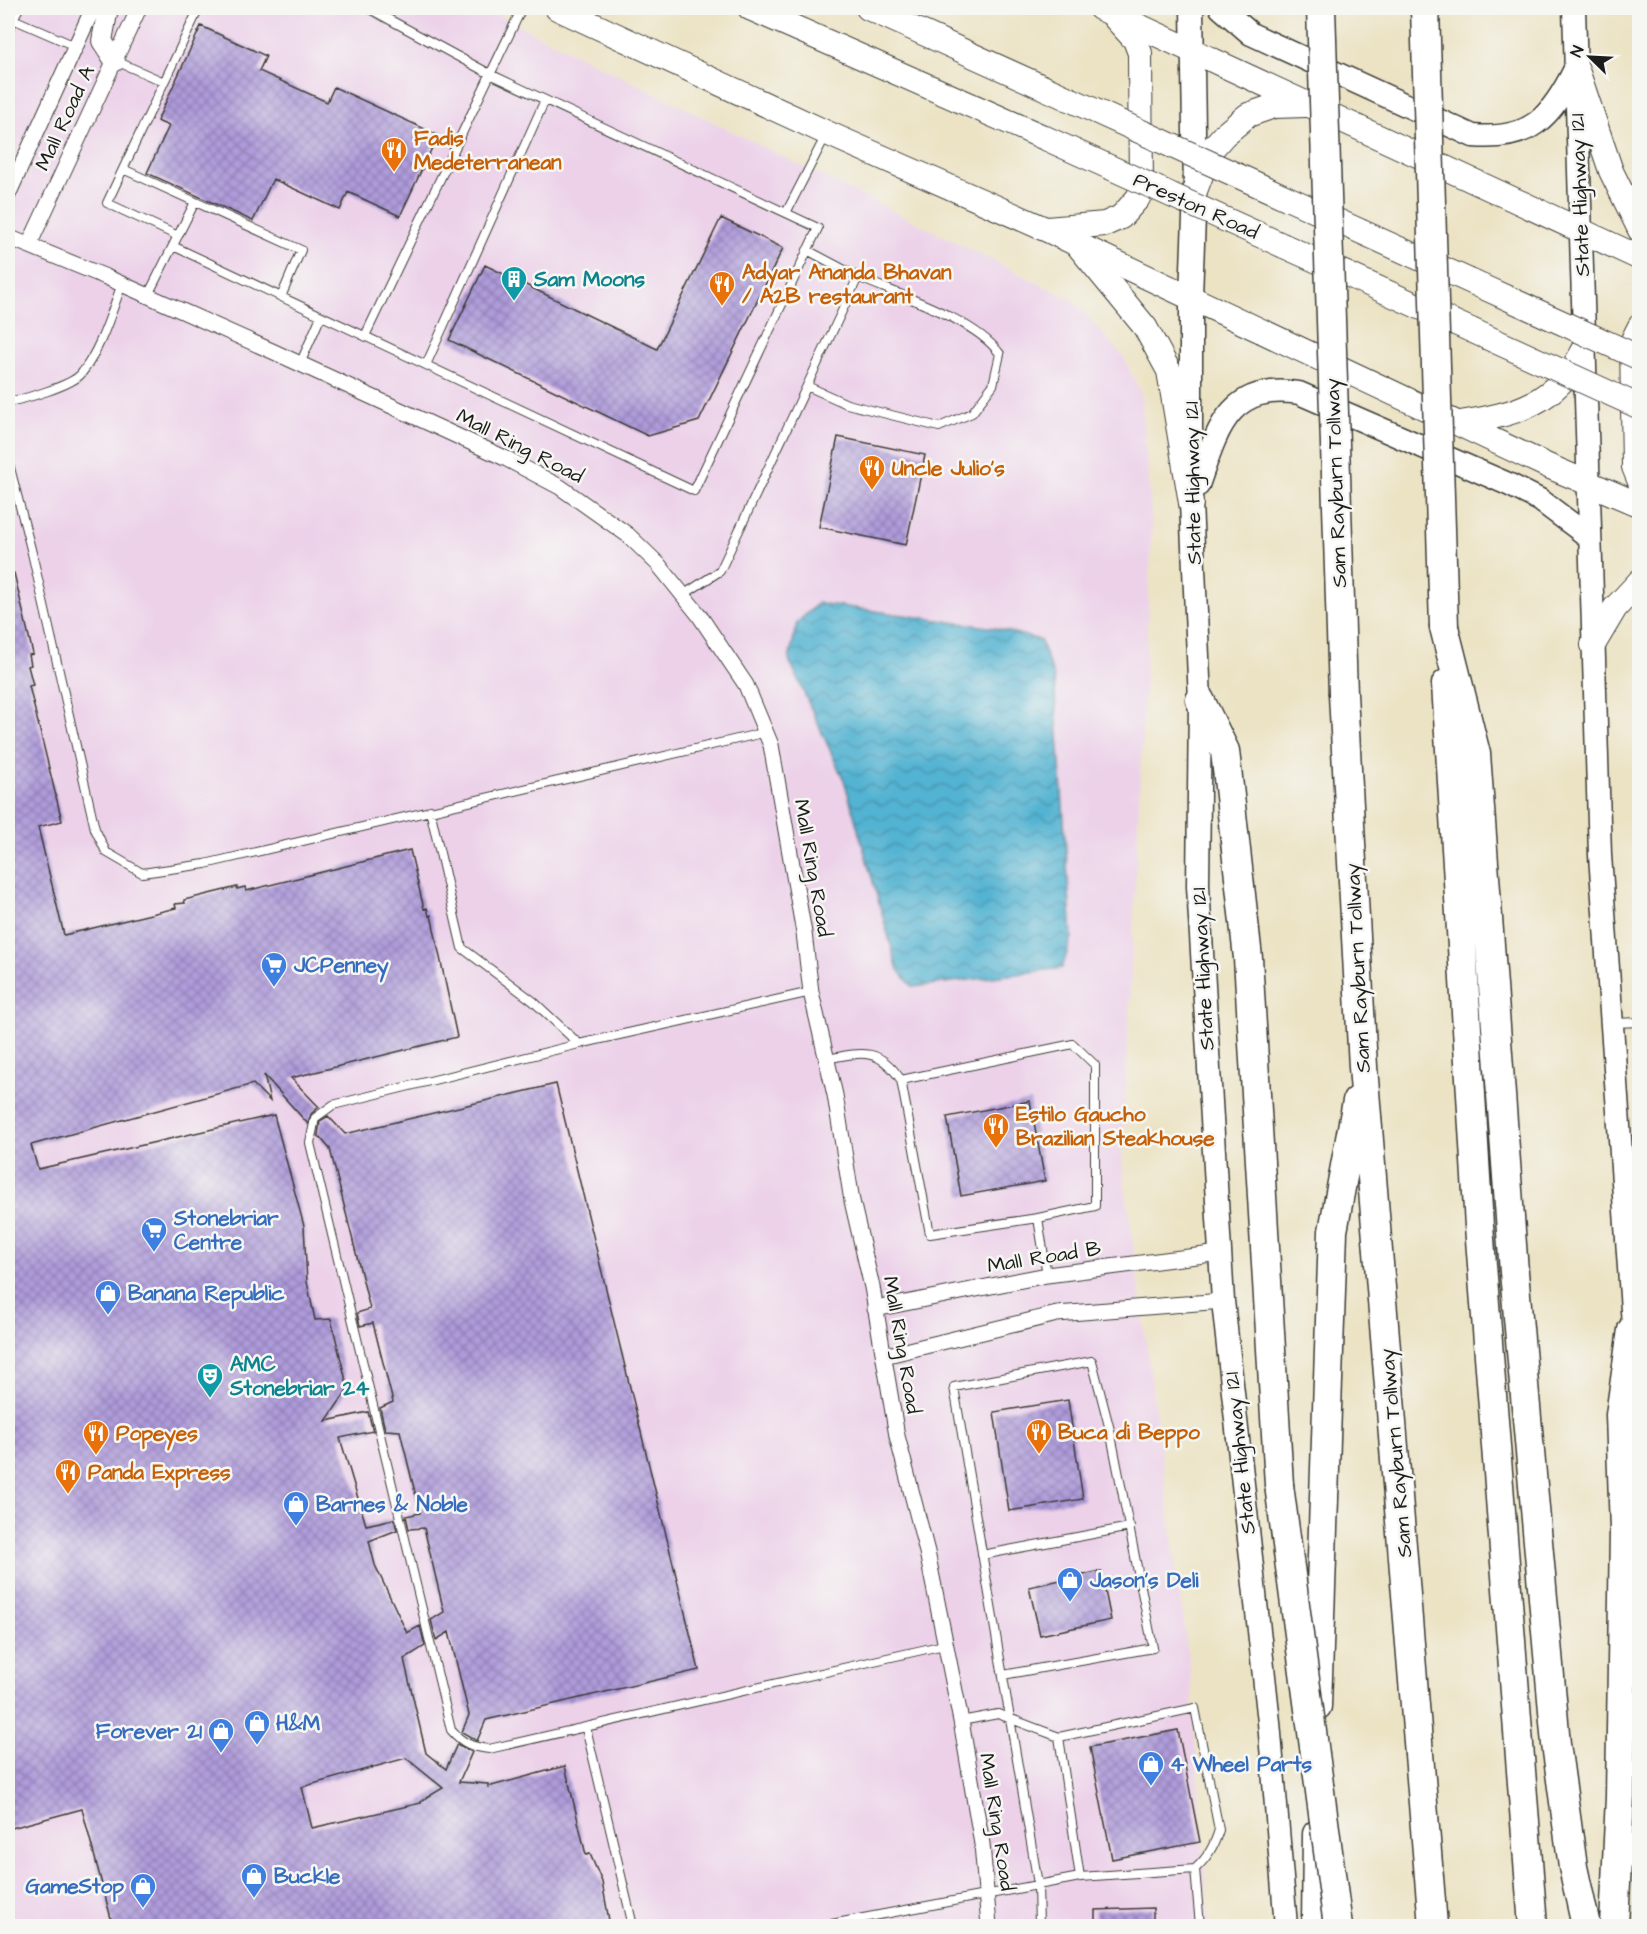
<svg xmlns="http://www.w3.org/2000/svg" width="1647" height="1934" font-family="'Architects Daughter',sans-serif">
  <defs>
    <pattern id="water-waves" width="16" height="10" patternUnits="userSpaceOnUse" patternTransform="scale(1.5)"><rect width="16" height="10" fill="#53b3d2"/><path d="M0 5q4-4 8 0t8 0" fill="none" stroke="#4491aa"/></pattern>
    <pattern id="building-cross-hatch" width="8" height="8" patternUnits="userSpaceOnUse" patternTransform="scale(1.5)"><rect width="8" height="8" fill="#af9bdb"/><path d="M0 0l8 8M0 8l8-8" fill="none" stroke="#8e7eb1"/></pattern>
  </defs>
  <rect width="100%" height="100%" fill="#f6f6f2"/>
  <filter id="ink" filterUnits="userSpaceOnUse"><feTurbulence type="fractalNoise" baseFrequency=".0167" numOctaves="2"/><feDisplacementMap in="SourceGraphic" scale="12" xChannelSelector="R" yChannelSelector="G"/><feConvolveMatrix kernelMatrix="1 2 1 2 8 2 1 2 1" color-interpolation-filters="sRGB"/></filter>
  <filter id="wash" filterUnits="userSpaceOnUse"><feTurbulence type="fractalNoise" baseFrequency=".008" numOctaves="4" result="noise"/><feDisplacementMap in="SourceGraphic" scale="24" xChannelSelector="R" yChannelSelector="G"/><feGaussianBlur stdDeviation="1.35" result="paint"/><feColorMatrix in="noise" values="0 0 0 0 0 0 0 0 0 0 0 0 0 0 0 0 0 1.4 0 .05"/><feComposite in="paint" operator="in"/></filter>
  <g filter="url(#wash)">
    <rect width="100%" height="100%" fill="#ece3c4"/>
    <!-- built -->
    <path fill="#ecd1e9" d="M8,8H483L1074,301L1123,356L1141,393L1152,525L1122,1162L1190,1671L1209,1926H8Z"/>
    <!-- water -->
    <path fill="url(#water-waves)" stroke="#386877" stroke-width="1.5" d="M818,603L995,628L1040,640L1054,677L1072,937L1062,968L913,987L898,970L845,783L789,660L797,623Z"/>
    <g id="blocks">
      <!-- building -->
      <path fill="url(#building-cross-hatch)" fill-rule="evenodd" d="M201,26L266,56L259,71L327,102L334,87L438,135L400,216L348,192L340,210L273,179L253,221L147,173L169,126L157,121Z
        M721,218L783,248L699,421L648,436L449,340L485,265L657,349Z
        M838,437L925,455L906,545L819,527Z
        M14,573L33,654L29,655L31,665L28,666L33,685L29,686L62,821L38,827L64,935L176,908L175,904L185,903L184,900L237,887V889L245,887L246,891L410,850L424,909L427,908L429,916L431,915L457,1037L291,1078L319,1107L311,1114L308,1124L264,1075L270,1101L253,1084L31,1145L38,1169L274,1115L304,1226L307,1282L315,1320L331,1319L348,1389L326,1421L368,1412L373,1431L340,1438L366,1525L394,1519L397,1530L369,1541L375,1565L407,1633L420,1626L425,1646L404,1659L426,1753L446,1769L457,1744L472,1752L459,1782L488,1784V1787L565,1766L586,1855L590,1854L602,1882L610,1926H113L82,1809L8,1829V574ZM406,1758L443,1788L421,1801V1803L312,1828L302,1787Z
        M556,1084L699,1670L486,1720L477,1741L462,1732L469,1715L449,1632L436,1640L431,1620L444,1612L424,1528L409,1529L406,1516L420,1513L400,1431L385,1430L380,1408L393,1402L373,1323L360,1326L357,1313L370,1309L330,1149L318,1135L320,1121L328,1116L345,1134Z
        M1030,1101L1045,1181L961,1196L947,1117Z
        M1068,1400L1083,1499L1009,1511L994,1412Z
        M1101,1571L1111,1620L1040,1635L1029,1587Z
        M1178,1730L1200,1842L1112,1859L1090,1747Z
        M1153,1908V1926H1095V1910Z"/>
    </g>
  </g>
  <g filter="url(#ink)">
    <use href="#blocks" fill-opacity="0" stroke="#3b3a35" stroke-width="1.5"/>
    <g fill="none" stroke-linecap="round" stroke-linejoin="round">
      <!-- service casing -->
      <g stroke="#3b3a35" stroke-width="10">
        <path id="service" d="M13,19L19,8
          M8,32L13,19L75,46
          M116,61L164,82
          M123,169L301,250L281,297
          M786,213L825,137
          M178,236L107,203L199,8
          M173,246L694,491L818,228L490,74L368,8
          M148,295L195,202
          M365,336L522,8
          M300,364L321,316
          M426,365L545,100
          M807,386L847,404L939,427L972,413L993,385L1000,354C975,319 899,295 858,277
          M8,402C24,399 71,386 81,374C101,349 111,313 122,284
          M8,460L32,553L95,829L106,852L142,873L205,864L767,732
          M683,595L720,571L858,277L807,250
          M430,810L462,948L533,1001L579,1044L811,992
          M1614,1023L1640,1022
          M579,1044L333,1105L315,1118L310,1143L451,1730C462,1743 472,1747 489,1749L944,1645
          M827,1059C862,1052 879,1047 901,1080L930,1234L1038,1218
          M901,1080L1073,1044L1095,1065V1206L1038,1218L1047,1275
          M982,1555L1130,1527
          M1003,1675L1153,1648L1110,1430L1092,1361L954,1387L1038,1884L1039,1926
          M586,1728L633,1926
          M1059,1737L1080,1877
          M1195,1869L1200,1926
          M821,1926L1080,1877L1195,1869C1208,1857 1214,1846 1219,1830L1195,1708L1059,1737L998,1714L961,1721"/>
      </g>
      <!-- minor casing -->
      <g stroke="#3b3a35" stroke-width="17">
        <path id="minor" d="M8,195L93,8
          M8,237L106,277L272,351L507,459L560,487L628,535L658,564L699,615L746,685L771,745L804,933L811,992L835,1095L852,1201L872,1287L897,1436L927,1552L961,1721L982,1844L989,1926
          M29,245L139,8
          M875,1309L1047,1275L1220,1253
          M884,1356L1057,1314L1223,1301"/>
      </g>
      <!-- tertiary casing -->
      <g stroke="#3b3a35" stroke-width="22">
        <path id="tertiary" d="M108,8L102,41L115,61"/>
      </g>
      <!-- secondary casing -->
      <g stroke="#3b3a35" stroke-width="25">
        <path id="secondary" d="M1192,8L1195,191L1191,296V503L1200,700L1198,886L1223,1301L1269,1722L1286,1926
          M1221,8L1251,34L1473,136C1530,141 1551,118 1575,69
          M1574,8L1600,855L1640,1424
          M1198,485C1217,431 1228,382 1299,393L1508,484L1540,500L1589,537"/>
      </g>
      <!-- primary casing -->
      <g stroke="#3b3a35" stroke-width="26">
        <path id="primary" d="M557,8L827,133L1045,229L1548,466L1640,505
          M750,8L1043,137
          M868,8L1069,99
          M1100,8L1640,258
          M1576,67L1611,171L1640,230
          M1195,191L1210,151L1224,135L1248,115L1274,106L1306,105
          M1287,198L1483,287
          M1047,229L1105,224L1121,217L1138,198L1141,191L1140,53L1135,40L1114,17
          M1284,246L1471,330
          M1080,248L1145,327L1169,371L1191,503
          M1640,326L1632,342L1634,467L1640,482
          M1460,423C1517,414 1555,404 1584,350
          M1593,645L1615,608L1640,581"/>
      </g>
      <!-- motorway casing -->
      <g stroke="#3b3a35" stroke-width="31">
        <path id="motorway" d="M1444,627L1476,754L1514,1272L1556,1744L1573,1867L1586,1926
          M1446,684L1479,1226L1533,1926
          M1343,694L1363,1067L1433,1926
          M1200,700L1225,751L1248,958L1279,1485
          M1317,1706L1333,1231L1357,1101
          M1316,1926L1317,1834
          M1614,1926L1620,1797L1624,1530L1620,1415L1632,1330"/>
      </g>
      <!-- service -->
      <use href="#service" stroke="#fff" stroke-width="8"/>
      <!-- minor -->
      <use href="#minor" stroke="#fff" stroke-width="15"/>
      <!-- tertiary -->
      <use href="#tertiary" stroke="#fff" stroke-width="20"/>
      <!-- secondary -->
      <use href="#secondary" stroke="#fff" stroke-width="22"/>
      <!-- primary -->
      <use href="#primary" stroke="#fff" stroke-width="24"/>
      <!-- motorway -->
      <use href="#motorway" stroke="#fff" stroke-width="28"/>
      <!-- primary-bridge casing -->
      <g stroke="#3b3a35" stroke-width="26" stroke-linecap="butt">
        <path id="primary-bridge" d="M1069,99L1287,198
          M1043,137L1284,246
          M1483,287L1640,358
          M1471,330L1640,407"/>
      </g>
      <!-- motorway-bridge casing -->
      <g stroke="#3b3a35" stroke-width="31" stroke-linecap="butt">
        <path id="motorway-bridge" d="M1321,8L1343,694
          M1425,8L1444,627
          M1279,1485L1338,1926"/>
      </g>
      <!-- primary-bridge -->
      <use href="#primary-bridge" stroke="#fff" stroke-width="24"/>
      <!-- motorway-bridge -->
      <use href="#motorway-bridge" stroke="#fff" stroke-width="28"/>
    </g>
  </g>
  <!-- icons -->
  <defs>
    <g id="restaurant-pin" transform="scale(1.35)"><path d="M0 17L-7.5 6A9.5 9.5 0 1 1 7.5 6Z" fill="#e8710a" stroke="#f6f6f2"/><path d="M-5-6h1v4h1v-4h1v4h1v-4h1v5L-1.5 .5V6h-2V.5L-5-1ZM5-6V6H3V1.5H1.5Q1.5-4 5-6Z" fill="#fff"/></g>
    <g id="building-pin" transform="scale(1.35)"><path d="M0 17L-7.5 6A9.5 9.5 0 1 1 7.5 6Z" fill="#0f9aa8" stroke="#f6f6f2"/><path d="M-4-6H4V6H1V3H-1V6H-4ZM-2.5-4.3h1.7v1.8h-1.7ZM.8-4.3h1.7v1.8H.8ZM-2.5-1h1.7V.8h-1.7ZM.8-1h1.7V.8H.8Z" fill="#fff"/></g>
    <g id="supermarket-pin" transform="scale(1.35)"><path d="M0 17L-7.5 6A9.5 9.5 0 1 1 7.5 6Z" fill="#3f7fe0" stroke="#f6f6f2"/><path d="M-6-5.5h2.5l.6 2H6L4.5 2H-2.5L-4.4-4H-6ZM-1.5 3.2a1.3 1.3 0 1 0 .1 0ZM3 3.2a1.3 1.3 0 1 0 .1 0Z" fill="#fff"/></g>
    <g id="shop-pin" transform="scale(1.35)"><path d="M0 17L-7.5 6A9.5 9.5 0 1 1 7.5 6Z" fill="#3f7fe0" stroke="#f6f6f2"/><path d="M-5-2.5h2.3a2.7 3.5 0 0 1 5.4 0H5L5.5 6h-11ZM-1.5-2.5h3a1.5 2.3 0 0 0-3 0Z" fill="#fff"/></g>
    <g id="theatre-pin" transform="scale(1.35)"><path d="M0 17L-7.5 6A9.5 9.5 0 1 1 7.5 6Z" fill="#0f9aa8" stroke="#f6f6f2"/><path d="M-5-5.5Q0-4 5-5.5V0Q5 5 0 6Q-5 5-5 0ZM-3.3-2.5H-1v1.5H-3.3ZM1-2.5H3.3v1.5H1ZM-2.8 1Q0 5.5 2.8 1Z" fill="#fff"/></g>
  </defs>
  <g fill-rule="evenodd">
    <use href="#restaurant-pin" x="394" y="150"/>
    <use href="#building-pin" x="514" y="279"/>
    <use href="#restaurant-pin" x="722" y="284"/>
    <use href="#restaurant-pin" x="872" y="468"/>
    <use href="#supermarket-pin" x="274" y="965"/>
    <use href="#restaurant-pin" x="996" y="1126"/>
    <use href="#supermarket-pin" x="154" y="1230"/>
    <use href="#shop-pin" x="108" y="1293"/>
    <use href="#theatre-pin" x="210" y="1376"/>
    <use href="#restaurant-pin" x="1039" y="1432"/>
    <use href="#restaurant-pin" x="96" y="1433"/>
    <use href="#restaurant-pin" x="68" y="1472"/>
    <use href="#shop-pin" x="296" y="1504"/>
    <use href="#shop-pin" x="1070" y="1580"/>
    <use href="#shop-pin" x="257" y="1723"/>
    <use href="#shop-pin" x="221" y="1731"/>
    <use href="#shop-pin" x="1151" y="1764"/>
    <use href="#shop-pin" x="254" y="1876"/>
    <use href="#shop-pin" x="143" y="1886"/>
  </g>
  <g text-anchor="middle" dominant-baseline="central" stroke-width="5" stroke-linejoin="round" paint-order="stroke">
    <!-- street labels -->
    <g font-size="21" fill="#1c1c1c" stroke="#f6f6f2">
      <text transform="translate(65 118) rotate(-65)">Mall Road A</text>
      <text transform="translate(1580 195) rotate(-92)">State Highway 121</text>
      <text transform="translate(1196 206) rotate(24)">Preston Road</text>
      <text transform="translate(520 446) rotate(27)">Mall Ring Road</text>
      <text transform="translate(1193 483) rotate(-91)">State Highway 121</text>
      <text transform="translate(1336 483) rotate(-92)">Sam Rayburn Tollway</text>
      <text transform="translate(813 868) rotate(80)">Mall Ring Road</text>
      <text transform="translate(1358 968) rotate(-93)">Sam Rayburn Tollway</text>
      <text transform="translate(1203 969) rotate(-93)">State Highway 121</text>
      <text transform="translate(1044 1257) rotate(-9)">Mall Road B</text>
      <text transform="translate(902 1345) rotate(80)">Mall Ring Road</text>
      <text transform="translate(1240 1453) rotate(-96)">State Highway 121</text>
      <text transform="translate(1396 1453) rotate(-95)">Sam Rayburn Tollway</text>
      <text transform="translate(997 1822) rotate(81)">Mall Ring Road</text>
    </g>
    <!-- food labels -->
    <g font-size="21" font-weight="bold" fill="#c56008" stroke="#f6f6f2" text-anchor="start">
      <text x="414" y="138">Fadis<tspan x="414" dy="24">Medeterranean</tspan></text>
      <text x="742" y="272">Adyar Ananda Bhavan<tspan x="742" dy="24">/ A2B restaurant</tspan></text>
      <text x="892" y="468">Uncle Julio's</text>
      <text x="1016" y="1114">Estilo Gaucho<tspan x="1016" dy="24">Brazilian Steakhouse</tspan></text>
      <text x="1058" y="1432">Buca di Beppo</text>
      <text x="116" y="1433">Popeyes</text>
      <text x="88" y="1472">Panda Express</text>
    </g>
    <!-- culture labels -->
    <g font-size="21" font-weight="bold" fill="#0d838f" stroke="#f6f6f2" text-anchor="start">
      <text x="534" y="279">Sam Moons</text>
      <text x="230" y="1364">AMC<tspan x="230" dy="24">Stonebriar 24</tspan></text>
    </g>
    <!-- shop labels -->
    <g font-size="21" font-weight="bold" fill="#366cbe" stroke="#f6f6f2" text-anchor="start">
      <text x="294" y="965">JCPenney</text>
      <text x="174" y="1218">Stonebriar<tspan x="174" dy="24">Centre</tspan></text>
      <text x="128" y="1293">Banana Republic</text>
      <text x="316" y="1504">Barnes &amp; Noble</text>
      <text x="1090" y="1580">Jason's Deli</text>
      <text x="276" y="1723">H&amp;M</text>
      <text x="202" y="1731" text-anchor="end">Forever 21</text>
      <text x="1170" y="1764">4 Wheel Parts</text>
      <text x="274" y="1876">Buckle</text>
      <text x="124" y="1886" text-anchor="end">GameStop</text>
    </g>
  </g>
  <!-- margin -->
  <rect width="1647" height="1934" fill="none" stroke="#f6f6f2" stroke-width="30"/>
  <!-- north arrow -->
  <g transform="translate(1590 57) rotate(294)" stroke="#f6f6f2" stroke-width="4.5" paint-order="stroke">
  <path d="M0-4.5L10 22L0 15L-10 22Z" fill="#1c1c1c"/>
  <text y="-9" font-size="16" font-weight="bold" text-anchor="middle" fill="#1c1c1c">N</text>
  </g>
</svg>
